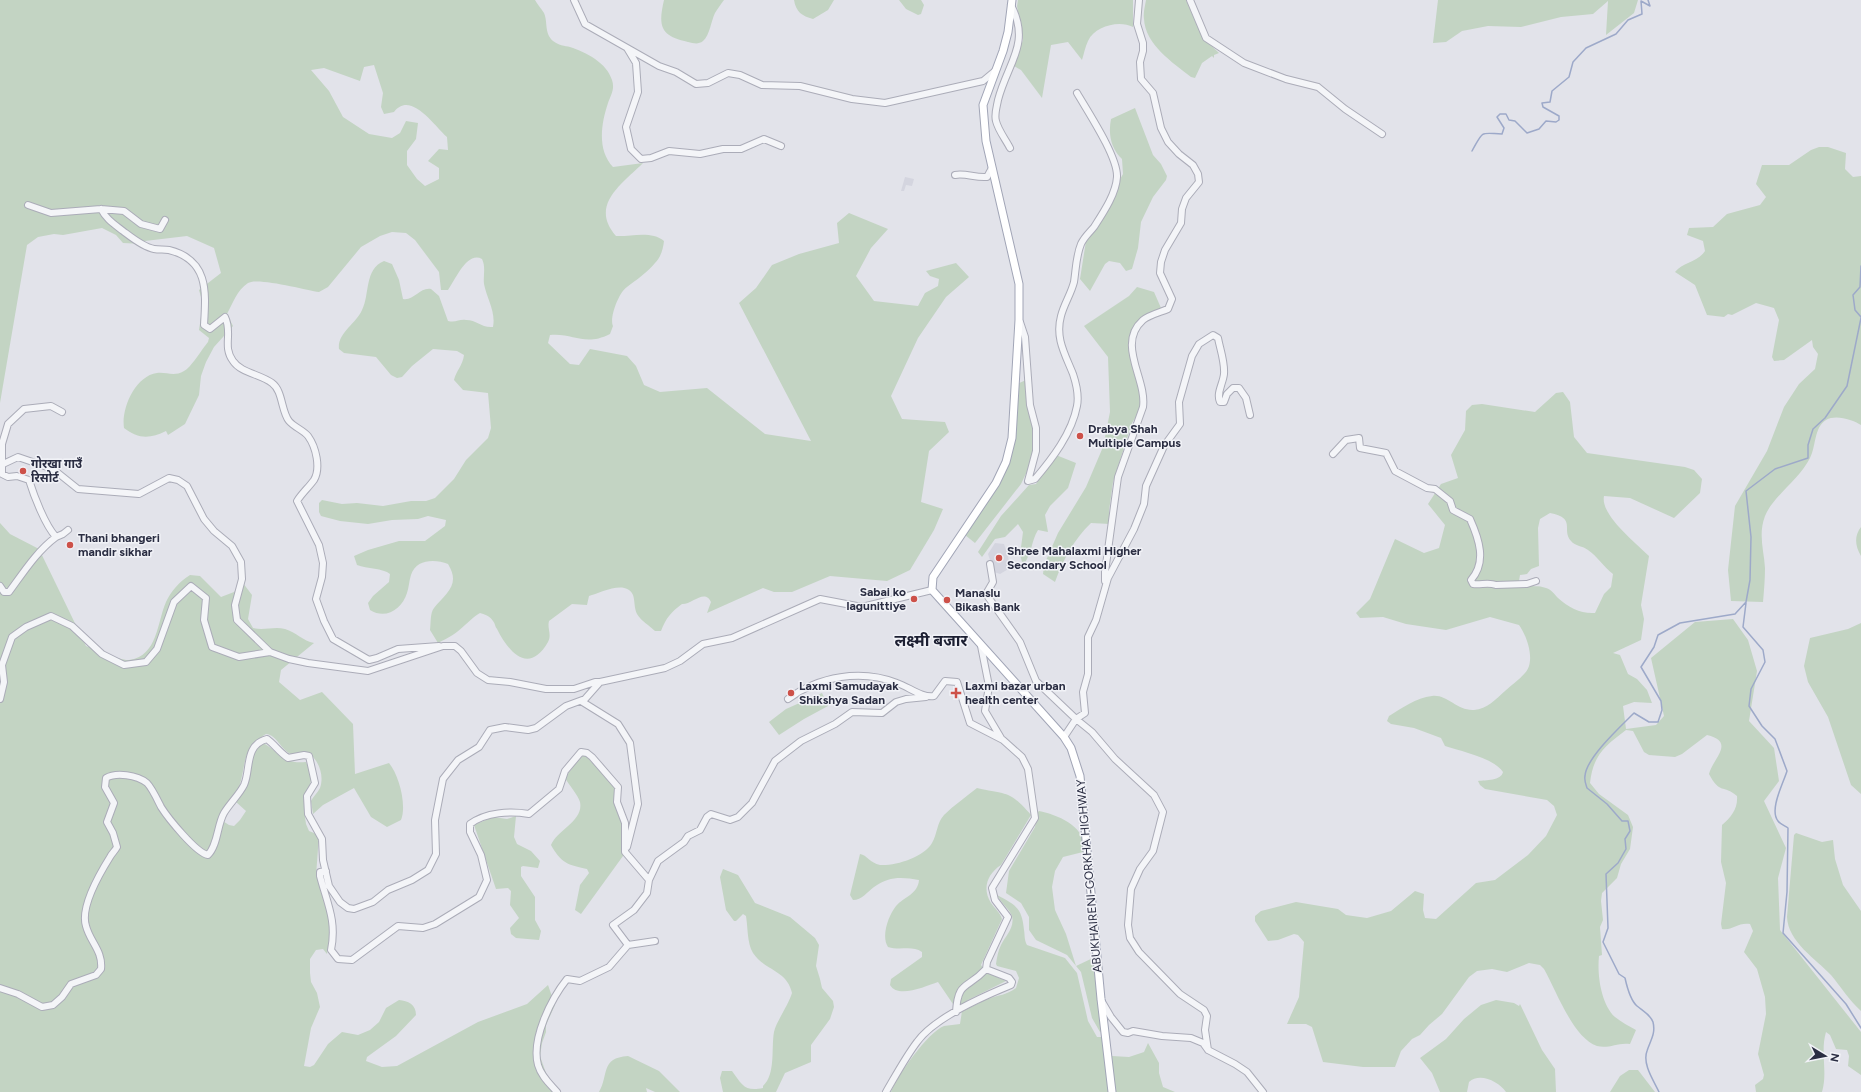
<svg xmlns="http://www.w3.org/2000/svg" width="1861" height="1092" font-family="Figtree,'Noto Sans Devanagari',sans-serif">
  <rect width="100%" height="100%" fill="#e2e3ea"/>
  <!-- built -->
  <path fill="#d4d5df" d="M905,177L914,179L912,186L906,185L904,191H901Z
    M995,543L1004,544L1008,556L1010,568L1000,574L994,572L988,554Z"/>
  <!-- green -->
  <path fill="#c3d4c3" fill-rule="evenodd" d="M0,0H535C537,4 541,8 544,13C548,22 544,33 553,41C558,45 565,46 570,47C586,52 607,63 612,80C615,89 611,95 608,103C601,124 597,150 613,167L643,163C622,184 589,205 616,236C630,237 651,230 664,241C663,249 661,257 655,263C649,271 635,281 627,287C619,292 609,318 613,326L610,334C584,347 575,333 550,335L548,343L570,364L579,365L590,349L627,356L636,366L644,385L660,392L707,388L765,434L811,441L739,303L756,288L772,265L799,254L839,243L837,223L849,213L888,229L871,248L856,276L874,301L918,306L925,293L938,286L939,279L930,276L926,271L956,263L969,277L946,297L918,338L891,396L902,419L945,422L949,432L929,451L921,502L943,509L934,530L910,570L887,581L830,576L792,592H774L763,588L707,613L711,602C705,588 691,605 682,604C671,612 666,618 661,631H655C649,625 642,622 637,614C634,608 635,601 633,595C626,579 600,593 589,596L587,605L572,604L549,621C547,628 552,635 548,642C529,675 509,653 497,629C495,627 495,623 493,621C490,616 484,614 480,613C473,617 470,621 465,625C457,633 448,638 438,643L430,630C431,623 430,613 434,608C446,593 461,585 448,564C435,559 416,559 411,575C409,581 409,587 407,593C402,609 386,620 370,610L368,603L373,596L389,582L390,574C383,568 367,569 357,565L354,556L368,550L399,541H425L445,526L446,520L428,516L418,519L392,520L368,524L340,521L321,516L319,512V503L322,500L342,504L357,503L383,506L411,501H426L435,498L454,479L466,460L488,438L491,428L488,393L463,390L454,380C456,371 463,365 464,355L457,351L433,349L412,366L402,377L397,378L391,375L376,357L344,353L339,349C337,333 356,324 362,310C370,295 364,269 384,261L392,264L399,280L403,299C414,301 420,287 431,289L439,296L448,321C456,323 459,319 466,320C477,320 481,328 493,327C496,312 487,299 484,284C483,276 486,267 482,259C467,251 456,279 448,290H441L439,272L415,240L406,233L392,232L380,236L361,247L328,287L319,292C306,290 257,277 248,283C237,290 233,303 227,314L233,326L214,347L206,362L201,376L199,395L185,424L168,435L166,431C150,439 138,439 124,428C121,409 135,376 157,373C167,372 174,377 184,371C191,368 202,349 208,342L209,338L199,330L203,304L199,290L221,273L214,248L187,236L145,241L143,244L123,243L116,235L102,228L63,235L54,234L38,237L27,245L0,403ZM374,65L383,93L381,107L384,114L394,112C410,90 434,125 447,137L448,150L439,149L428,161L439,168V179L425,186L417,179L407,165V151L416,139L418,123L406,121L400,133L392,138L369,134L343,117L329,91L311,70L324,68L360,81L364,67Z
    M664,0H724C721,4 718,8 715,13C711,21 710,35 703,41C698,45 693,43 688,42C660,36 658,26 664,0Z
    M794,0H834L828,10L813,19C802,16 796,12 794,0Z
    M899,0H921L924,5L921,14L918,15L906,9Z
    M1018,0H1133V27C1119,20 1095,26 1088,41C1085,47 1084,54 1082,60L1068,42L1051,45L1042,98L1021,70L1014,66L1023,40L1017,6Z
    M1146,0H1186L1202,37L1219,53L1214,55V58L1212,56L1202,63L1195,78L1191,77C1173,63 1145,44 1144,19C1143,13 1145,6 1146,0Z
    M1438,0H1638L1634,13L1606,35L1608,1L1593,14L1561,17L1521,27L1488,26L1462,31L1446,42L1433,43Z
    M1135,108L1153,155L1161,164L1167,176L1166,180L1153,197L1141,222L1138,248L1132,269L1126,271L1120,263L1109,261L1105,264L1090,291L1080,279L1086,241L1123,174L1122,159C1111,149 1108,134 1111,119Z
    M1819,147H1828L1846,153L1845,169L1853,177L1861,176V425C1853,420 1836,414 1826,420C1814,427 1816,447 1810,458C1799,480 1773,496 1765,516C1758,535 1764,550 1765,568C1765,579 1764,590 1763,602L1731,601L1728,570L1735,506L1767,451L1784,407L1799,384L1815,369L1818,354L1813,347L1812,340L1784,360L1774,361L1772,357L1779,320L1774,308L1756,303L1732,315L1728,314L1724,317L1707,315L1695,285L1675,272C1683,262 1698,262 1705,251L1703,241L1687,235L1689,228L1713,227L1727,214L1760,205L1766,197L1756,184L1762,165H1789L1811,150Z
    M1137,287L1154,292L1161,308L1142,317L1131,346L1141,398L1139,412L1132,423L1113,482L1109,511L1110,524L1091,523C1074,539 1063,560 1055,582L1043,574L1044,565L1058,533L1086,487L1103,447L1110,412L1108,357L1084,326L1129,296Z
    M1026,380L1034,428V452L1031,463L1021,484L975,543L965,535C985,506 1008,477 1015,441C1018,423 1016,403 1015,385Z
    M1563,392L1570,402L1574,437L1587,453L1685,467L1694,470L1702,479L1700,493L1674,518L1630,498L1604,496C1600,515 1636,543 1649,556L1641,605L1644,619L1641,640L1613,653L1620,655L1628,674L1637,679L1647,690L1652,703L1634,702L1623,706L1626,729L1656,725L1664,716L1651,658L1695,622L1733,619L1748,640L1757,671L1749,721L1774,748L1779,781L1764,801L1786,848L1778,878L1780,930L1861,1032V1075L1848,1066L1849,1056L1847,1050L1836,1049L1830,1035L1826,1032C1820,1052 1828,1072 1822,1092H1756L1755,1085L1763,1079L1764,1075L1758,1054L1766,1014L1765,997L1757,969L1744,952L1753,931L1750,924C1738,922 1732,931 1722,929L1721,924L1726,883L1721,862L1722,825C1731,817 1738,809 1737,796C1723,784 1720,795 1709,774C1713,758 1736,742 1707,735L1682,754L1675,757L1649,755L1644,752L1633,731L1626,730C1605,746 1593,755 1590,783L1599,794L1628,815L1633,827L1630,849L1621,864L1617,878L1602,893L1601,901L1603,920L1600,927L1602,955L1599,956C1597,975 1601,1004 1615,1017C1621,1022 1629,1026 1636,1030L1630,1044C1618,1042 1609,1049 1597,1046C1573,1038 1556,990 1544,969L1540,965L1529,963L1507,972L1492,969L1477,971L1469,977L1442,1014L1429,1025L1420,1035L1412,1039L1401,1051L1395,1067H1363L1323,1062L1312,1027L1306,1024H1287L1299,997L1304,942L1298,935L1294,934L1278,940L1268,941L1255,921V916L1261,911L1296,902L1338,909L1346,915L1367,918L1391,911L1415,891L1424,894L1423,910L1425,918L1436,919L1476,883L1495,880L1528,855L1546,836L1557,815L1554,806L1547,800L1485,789L1480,785L1478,781C1486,780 1501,781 1503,772C1494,758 1460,751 1445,746L1441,738L1414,728L1391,724L1387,721L1389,716C1402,708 1416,698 1432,696C1447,694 1457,711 1474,710C1487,709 1496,699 1505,691C1511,685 1519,680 1525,673C1536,661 1527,636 1519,625L1490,617L1446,630L1406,624L1383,617L1360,618L1356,613L1370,599L1395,539L1424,553L1439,548L1445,525L1428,504L1441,484L1458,478L1451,455L1465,430L1466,411L1472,405L1482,404L1535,412L1556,393ZM1550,513C1577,518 1561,530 1571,541C1575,546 1583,546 1588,550C1597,556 1604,567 1613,574L1611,587L1604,594L1595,613C1581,614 1569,608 1558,598C1554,594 1552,590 1546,588C1537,584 1527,589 1519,581L1520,575L1527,574L1531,569L1539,566L1538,528L1540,519Z
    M1056,455L1076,463L1068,488L1050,506L1045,515L1048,532L1038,530C1031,541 1032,555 1023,565L1020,555L1023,532L1018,524L1005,537L995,539L982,557L978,552L1001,516L1029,485L1036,484Z
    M0,523L10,534L39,549L86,646C96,649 121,661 129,660C158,656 157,622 166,602C171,591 180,581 190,575L200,576L221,597L234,592L243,583L252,595L248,619L253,628C264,631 274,626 285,629C296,632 303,641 314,643L281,670L279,682L300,700L322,692L353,724L355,774L389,763C399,775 407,805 401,820L387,827L371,817L354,788L323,805L313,814L311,801C313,797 318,792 320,788C324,777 320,763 311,755C305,755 297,756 291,754C281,750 277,735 266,734C241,749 247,763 239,787C235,797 225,808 218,818L229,825L234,826L240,820L246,811L236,802L253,752L263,743C283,754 281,764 306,762L312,776L304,810L306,824L309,831L319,835L316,876L328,895L331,926L327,954L323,949L316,950L310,959V973L311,982L317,993L320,1007L311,1028L304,1066L310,1067L314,1065L328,1044L342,1032L358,1035L370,1030L379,1022L386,1008L399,1000C408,1001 416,1004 416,1015L396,1036L367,1057L366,1061L382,1067L397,1066L478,1022L527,1004L548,985L555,1005L546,1025V1032L542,1043L540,1056L547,1076L557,1092H0Z
    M1861,527V556C1855,546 1854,536 1861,527Z
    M1861,623V794L1851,785L1828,717L1808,682L1804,666L1810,638L1848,629Z
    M822,693L828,706L804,719L779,735L769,722L786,709Z
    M582,754L587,755L616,788L623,825V856L581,914L575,910L580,885L589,873L587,869C568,865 561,863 551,845C557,830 584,821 580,802C578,795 569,785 565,778Z
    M977,788C1008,795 1009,790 1031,815L1001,865C987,874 982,889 991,903C995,909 1000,912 1002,919L981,965L987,973L1006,981L968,1000L954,1012L955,1007L938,982C926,986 898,999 890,985L891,979L922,957V952C912,945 900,951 888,947C881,937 888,916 896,906C904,897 918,894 919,880C902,877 889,876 874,887C867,892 862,900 853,900L850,895L860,854C867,855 870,863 880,865C896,866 924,857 932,843C937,835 937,822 944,815C954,805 966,797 977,788Z
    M1039,811C1059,815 1089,828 1083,852L1063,857L1055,871L1052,887L1055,910L1066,934L1076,966L1095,957L1103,1030L1100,1032L1092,1018L1081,972L1067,955L1036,940L1029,930V917L1021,903L1006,893L1009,871L1035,827L1037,813Z
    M516,816L514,837L517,844L531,851L540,861L538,868L523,866L521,867V876L535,897V920L541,931L539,940L516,938L511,934L510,928L519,918L510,905L511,891L508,888L496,889L474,825L493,817L507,819Z
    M1796,833L1822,842L1833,840L1835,859L1843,885L1861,911V1011C1849,1000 1841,987 1831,975C1816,959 1788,942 1787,917L1794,835Z
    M723,869L738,875L755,903L790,917L815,938L819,945L816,966L820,979L822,988L833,1001L834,1007L830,1019L811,1045V1062L785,1073L776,1092H723L720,1078L722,1071H732C742,1085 745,1092 763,1088V1086C776,1074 771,1048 774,1032C776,1022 788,1006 792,993C787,970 765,971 753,953C747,943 748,928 746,916L743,914L736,921H734L726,910L720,877Z
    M997,895C1016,905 1022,908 1024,930C1025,936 1024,939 1027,945L1065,958L1077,973L1088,1021L1097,1037H1103L1110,1092H891C897,1076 928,1032 944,1026C949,1025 955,1025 960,1024L962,1011C972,1008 979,1002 988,999C998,995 1007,995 1016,988L1019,978L1016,971L997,966L996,964C997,957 998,951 1001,945C1005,936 1015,928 1012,916C1010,910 1001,903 997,895Z
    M1496,1000L1514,1003L1519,1006L1520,1004L1542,1050L1555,1069L1556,1092H1506C1499,1082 1480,1072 1469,1082L1467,1092H1440L1432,1073L1420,1058L1446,1039L1464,1019L1481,1005Z
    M1148,1043L1159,1063V1073L1163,1087L1175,1092H1115L1112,1056L1129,1057L1144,1052Z
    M628,1056L659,1071L680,1092H655L646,1088L647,1092H599C609,1075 600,1058 628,1056Z
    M1629,1070H1638L1655,1092H1610L1620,1076Z"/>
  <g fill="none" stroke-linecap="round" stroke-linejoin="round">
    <!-- stream -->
    <path stroke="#9da9c9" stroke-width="1.5" d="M1472,151C1484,130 1479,133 1502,134L1504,128L1497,117L1500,114H1506L1509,120L1515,121L1527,133L1539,129L1546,121L1556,122L1559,120V116L1543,107L1542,103L1550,102L1552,91L1569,77L1573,62L1586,48L1616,34L1628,20L1642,14L1641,1L1650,6L1648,0
      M1861,266L1860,287L1853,295L1855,310L1861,317
      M1746,603L1743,627L1763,650L1765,662L1751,689L1749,706L1762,726L1775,739L1787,771C1783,784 1769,810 1778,821C1780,824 1785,826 1788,828L1787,892L1783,933L1846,1004L1861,1028
      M1659,1092C1654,1081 1642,1064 1647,1051C1650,1041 1656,1034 1653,1022C1650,1014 1643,1011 1637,1006C1630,1000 1627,987 1625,978L1619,974L1603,942L1608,928L1606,874L1618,863L1626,849L1625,839L1630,831L1628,821H1622L1607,804L1587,788C1586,785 1584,780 1585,776C1586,758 1621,726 1634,713L1649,722H1658L1662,710L1661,701L1641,667L1654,647L1658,635L1680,623L1735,614L1746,602L1750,580L1751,537L1746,491L1775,469L1808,458V445L1813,429L1825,418L1847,386L1861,318"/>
    <!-- minor casing -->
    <g stroke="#abacb8" stroke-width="8">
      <path id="minor" d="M574,0L585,24L659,66L676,72L696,84L708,83L728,73L740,75L762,85L800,86L852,99L885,103L983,81L995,71
        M1190,0L1206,38L1244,63L1286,79L1318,87L1345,109L1382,134
        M627,48L636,63L638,92L626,127L631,149L641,159L651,158L669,151L700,154L723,149H741L764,139L781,146
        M1010,148C1006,140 998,130 996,121C994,115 997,106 998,100C1008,62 1031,44 1011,5
        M955,175C966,173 975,178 987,177L992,168
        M28,205L51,213L101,209L124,211L141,224L160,229L165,220
        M101,209C106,219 114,224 123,231C131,237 143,247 154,249C159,250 165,249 169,250C209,260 206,292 204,325L210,329L225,317C233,333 222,346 233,361C241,373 260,374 272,383C283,391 281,411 289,421C294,427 303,430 308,436C316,447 321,468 314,480C309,487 302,493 297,501L319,545L323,563L322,577L316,599L324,621L333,639L369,660L377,658L398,649L439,646
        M1020,322L1025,337L1030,405L1036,428V451L1028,481L1035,479C1052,459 1072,433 1077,406C1079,396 1076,383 1073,374C1065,354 1055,338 1061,316C1064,304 1071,294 1074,282C1076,269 1076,256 1081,244C1084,237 1090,232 1094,227C1103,213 1116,194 1117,177C1118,157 1088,112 1077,93
        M62,412L51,406L24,409L8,424L2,444V474L8,477L17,476L29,480C34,496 45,525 56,537L63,534L68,530
        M1333,454L1346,440L1359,438L1360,448L1386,453L1395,471L1427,488L1435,489L1450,501L1453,510L1470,519C1479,539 1487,562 1471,580L1473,584C1481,585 1489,582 1496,585L1527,584L1536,581
        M1,465L18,457L53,469L78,489L139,494L169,478L178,480L187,486L204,519L214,531L232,546L241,562L242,579L235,605L237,620L270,652L289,659L308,663L368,671L443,646H455L461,651L477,673L488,680L510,682L546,689H574L595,682H600
        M990,564L993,582L986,594L1020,642L1036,681L1076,719L1064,737
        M1105,581V572L1118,477L1143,407C1147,379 1116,344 1143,320C1149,315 1161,312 1168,309L1172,299L1160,273L1161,262L1165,250L1181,223L1182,209L1186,198L1199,182L1198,174L1193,165L1179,154L1168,142L1161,128L1153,93L1141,79L1140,62L1143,51V43L1137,24L1139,0
        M0,586L4,592H9C23,573 37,551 56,537
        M981,646L989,686L985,711L1001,738
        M0,699L4,682L2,665L12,637L26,627L51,616L72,626L102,654L124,665L146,662L157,649L174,602L191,586L206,598L204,620L212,647L239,657L270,652
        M788,699C819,676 861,669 897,683C909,687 922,698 934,696L945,681L957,682L970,723L1003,740L1022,757L1028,769L1035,818L992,888L995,900L1008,917L987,962L986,969L1009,978L1012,982L1011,985C984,996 934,1018 917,1042C905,1058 896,1075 886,1092
        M581,701L618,724L630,743L638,804L627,847
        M326,871L320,872V876C327,903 337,921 331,950L338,959L352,960L398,926L423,928L435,924L479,897L487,880L481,855L470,832V824C486,812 510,811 529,814L559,789L565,771L581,752L587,753L592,757L618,787L617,802L625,823V852L649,880
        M628,945L613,925L634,910L647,893L649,880L658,861L684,842L688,836L700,830L707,817L711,814L730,820L738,817L752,803L775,761L801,741L835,724L852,712L882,713L896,702L906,699L926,697
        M0,988L18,994L42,1007L53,1005L62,997L71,984L96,975L101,969C103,951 90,942 86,926C80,907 100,873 110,857C112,853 115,851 117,847L113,833L107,822L114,803L105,787L106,778C116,772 137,775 147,783C152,788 158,801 161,807C168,818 196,853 208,855C218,845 217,825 224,813C230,803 239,795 244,785C251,770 244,745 267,739C275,745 279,752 288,758L304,755L309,756L315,783L307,796L308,814L322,839L323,860L329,886L340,902L348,908L354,909L373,902L388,890L412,880L428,870L436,854L435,820L443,779L458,760L479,747L490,730L505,727L528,730L536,728L566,706L585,699L600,682L665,668L680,661L703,644L732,638L820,599L862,607L932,590
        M1101,1000L1111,1017L1123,1032L1128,1033L1133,1031L1162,1036L1191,1038L1203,1043L1208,1050L1235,1064L1247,1072L1263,1092
        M956,1012C958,980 967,990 986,969
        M1208,1050L1205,1030L1207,1016L1204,1010L1180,994L1139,952L1130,938L1128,925L1131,889L1140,869L1153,851L1163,812L1154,795L1115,759L1092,732L1076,719L1085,713L1083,692L1088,674V637L1096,620L1108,578L1134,529L1144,504L1146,486L1164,446L1180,424L1179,402L1192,356L1199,344L1213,335L1218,338C1220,349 1225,362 1224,374C1223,384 1216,393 1220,402H1224L1227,394L1233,388H1239L1246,398L1250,415
        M557,1092C550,1084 541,1076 538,1065C531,1039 551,999 567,979L580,981L609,967L628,945L655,941"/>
    </g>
    <!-- major casing -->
    <g stroke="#a1a5b6" stroke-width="9">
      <path id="major" d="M1012,0L1008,32L1003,51L983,105L986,141L1019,284V320L1012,438L1006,462L996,483L933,577L932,590L1064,737L1071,748L1080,776L1101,999L1112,1092"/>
    </g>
    <!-- minor -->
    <use href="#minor" stroke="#f4f5f8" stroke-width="6"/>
    <!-- major -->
    <use href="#major" stroke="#fff" stroke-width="7"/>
  </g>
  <!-- markers -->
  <g fill="#cd5149" stroke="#f1f2f7" stroke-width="1.5">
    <circle cx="1080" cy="436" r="4"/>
    <circle cx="23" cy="471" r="4"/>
    <circle cx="70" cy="545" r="4"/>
    <circle cx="999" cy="558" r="4"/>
    <circle cx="914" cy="599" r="4"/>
    <circle cx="947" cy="600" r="4"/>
    <circle cx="791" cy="693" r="4"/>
    <path d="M954 687h4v4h4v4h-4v4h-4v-4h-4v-4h4z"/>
  </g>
  <g text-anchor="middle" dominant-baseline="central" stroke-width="3" stroke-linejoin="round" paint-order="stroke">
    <!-- poi labels -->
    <g font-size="12" font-weight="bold" fill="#2a2d42" stroke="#f1f2f7" text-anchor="start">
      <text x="1088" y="429">Drabya Shah<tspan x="1088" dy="14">Multiple Campus</tspan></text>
      <text x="31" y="464">गोरखा गाउँ<tspan x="31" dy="14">रिसोर्ट</tspan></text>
      <text x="78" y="538">Thani bhangeri<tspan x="78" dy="14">mandir sikhar</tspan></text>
      <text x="1007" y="551">Shree Mahalaxmi Higher<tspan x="1007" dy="14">Secondary School</tspan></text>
      <text x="906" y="592" text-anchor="end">Sabai ko<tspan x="906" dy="14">lagunittiye</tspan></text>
      <text x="955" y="593">Manaslu<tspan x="955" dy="14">Bikash Bank</tspan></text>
      <text x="799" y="686">Laxmi Samudayak<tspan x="799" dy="14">Shikshya Sadan</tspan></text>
      <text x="965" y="686">Laxmi bazar urban<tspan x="965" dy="14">health center</tspan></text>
    </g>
    <!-- street labels -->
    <g font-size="12" fill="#2a2d42" stroke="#f1f2f7">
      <text transform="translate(1089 876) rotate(-95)">ABUKHAIRENI-GORKHA HIGHWAY</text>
    </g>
    <!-- district labels -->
    <g font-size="16" font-weight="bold" fill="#1c1f32" stroke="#f1f2f7">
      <text x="931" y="640">लक्ष्मी बजार</text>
    </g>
  </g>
  <!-- north arrow -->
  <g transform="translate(1825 1056) rotate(100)" stroke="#f1f2f7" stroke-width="3" paint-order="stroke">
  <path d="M0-3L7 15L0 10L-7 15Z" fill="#2a2d42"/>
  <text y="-6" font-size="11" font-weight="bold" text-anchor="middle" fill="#2a2d42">N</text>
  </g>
</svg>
